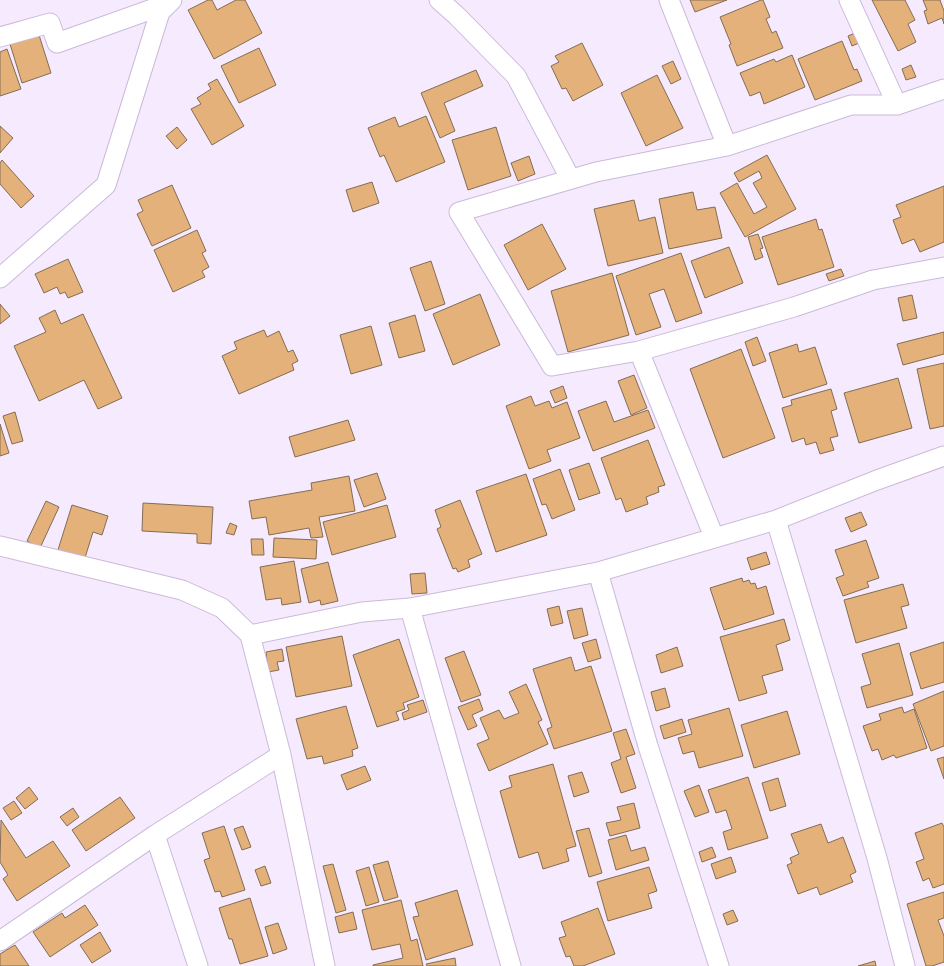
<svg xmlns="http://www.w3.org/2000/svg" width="944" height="966" font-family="Poppins,sans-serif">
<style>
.building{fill:#e4b17a;stroke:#846c53}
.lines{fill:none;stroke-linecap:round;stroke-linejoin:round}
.minor-casing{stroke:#cbb9d9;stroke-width:21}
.minor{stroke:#fff;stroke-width:19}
</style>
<rect width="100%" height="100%" fill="#f6ebfe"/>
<path class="building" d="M 208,0 L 212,0 L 217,10 L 236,0 L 245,0 L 262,33 L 214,59 L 188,10 Z
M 690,0 L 727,0 L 695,12 Z
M 761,0 L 763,0 L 770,17 L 766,19 L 772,33 L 776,31 L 783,48 L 737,66 L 729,45 L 731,44 L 720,17 Z
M 872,0 L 905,0 L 915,20 L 908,24 L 916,42 L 898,51 Z
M 923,0 L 940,0 L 944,11 L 944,24 L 942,18 L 928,24 L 924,11 L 927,10 Z
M 855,33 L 859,43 L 852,46 L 848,36 Z
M 39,35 L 51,73 L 22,83 L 10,44 Z
M 842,41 L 854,70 L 857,69 L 862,81 L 815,100 L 798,59 Z
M 582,43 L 603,85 L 573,101 L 566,88 L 562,89 L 551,66 L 559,62 L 555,56 Z
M 259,48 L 276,85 L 239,103 L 221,66 Z
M 7,49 L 21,89 L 0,96 L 0,52 Z
M 792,55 L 805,87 L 764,104 L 760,92 L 750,96 L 740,73 L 774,59 L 776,62 Z
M 673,61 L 681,79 L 671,84 L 662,66 Z
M 911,65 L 916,77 L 906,80 L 902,69 Z
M 476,70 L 483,86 L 444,103 L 455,131 L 440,138 L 421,93 Z
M 657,75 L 683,128 L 646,146 L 621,93 Z
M 217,79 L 244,126 L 212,145 L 191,109 L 201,104 L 197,98 L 211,89 L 208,84 Z
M 426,116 L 445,162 L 396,182 L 384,155 L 380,157 L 368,128 L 395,117 L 399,127 Z
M 0,126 L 13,138 L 0,153 Z
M 177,127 L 187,140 L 177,149 L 166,136 Z
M 496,127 L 511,176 L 468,190 L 452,140 Z
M 767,155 L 796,209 L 745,237 L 720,193 L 737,183 L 754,214 L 767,207 L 753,183 L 762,178 L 759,171 L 739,182 L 734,173 Z
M 529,156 L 535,174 L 518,181 L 511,163 Z
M 2,160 L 34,196 L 21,208 L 0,184 L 0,163 Z
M 372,182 L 379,203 L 353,212 L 346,190 Z
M 172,185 L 191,228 L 152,246 L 137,214 L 143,211 L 138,200 Z
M 944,186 L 944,242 L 920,252 L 914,239 L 902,244 L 893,220 L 901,217 L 896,205 Z
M 693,192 L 697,210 L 715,207 L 722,238 L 669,249 L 659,199 Z
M 634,200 L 639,221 L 655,217 L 663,253 L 608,266 L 594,209 Z
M 816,219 L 819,230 L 822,229 L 834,267 L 778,285 L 762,237 Z
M 542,224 L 566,269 L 528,290 L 504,245 Z
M 197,230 L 206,251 L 202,253 L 209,267 L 202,271 L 205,277 L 173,292 L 154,250 Z
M 758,234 L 763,248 L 760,249 L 763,257 L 755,260 L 748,237 Z
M 729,247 L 743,283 L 705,298 L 691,261 Z
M 681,253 L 702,313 L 676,322 L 664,289 L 649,294 L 661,327 L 636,335 L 616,276 Z
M 68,259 L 83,292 L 68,298 L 65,292 L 60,294 L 57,287 L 44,293 L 35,274 Z
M 431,261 L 445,304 L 425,311 L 410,268 Z
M 841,269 L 844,276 L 829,281 L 826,274 Z
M 612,273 L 629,335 L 568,352 L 551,291 Z
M 480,294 L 500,345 L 453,365 L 433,314 Z
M 912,295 L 917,318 L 903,321 L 898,298 Z
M 0,304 L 10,316 L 0,324 Z
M 55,310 L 61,324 L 83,314 L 122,398 L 98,409 L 84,380 L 39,401 L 14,346 L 46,332 L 39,318 Z
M 415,315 L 425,351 L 399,358 L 389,323 Z
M 371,326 L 382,365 L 351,374 L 340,335 Z
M 264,330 L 267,337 L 279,331 L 288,352 L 293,350 L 298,361 L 292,364 L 294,370 L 239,394 L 222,356 L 237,349 L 234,342 Z
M 944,332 L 944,354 L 903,365 L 897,344 Z
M 757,337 L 766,361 L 753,366 L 745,342 Z
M 797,344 L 799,352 L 815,347 L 827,384 L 783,398 L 769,353 Z
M 741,349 L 775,438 L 723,458 L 690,369 Z
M 944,363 L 944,426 L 930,429 L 917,369 Z
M 634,375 L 647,408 L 631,415 L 618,381 Z
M 898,378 L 912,428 L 859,443 L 844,393 Z
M 563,386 L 567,398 L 555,403 L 550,391 Z
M 831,389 L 837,409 L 831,411 L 838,436 L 830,438 L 834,450 L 820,454 L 816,442 L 806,445 L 804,438 L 792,442 L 782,408 L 792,405 L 791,400 Z
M 531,396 L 535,406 L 549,401 L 552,408 L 567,402 L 580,438 L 547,450 L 551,461 L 529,469 L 506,406 Z
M 606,401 L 614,422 L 648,410 L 655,428 L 593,451 L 578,411 Z
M 15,412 L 23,441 L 12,444 L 3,416 Z
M 348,420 L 355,440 L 295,457 L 289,437 Z
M 0,424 L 9,453 L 0,456 Z
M 648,440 L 665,485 L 658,487 L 659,492 L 646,497 L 648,504 L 626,512 L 621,498 L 616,500 L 601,458 Z
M 589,463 L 600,493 L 579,500 L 569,470 Z
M 560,469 L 575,510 L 552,519 L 546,504 L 542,505 L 533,479 Z
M 377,473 L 386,499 L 364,507 L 354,480 Z
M 526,474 L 547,535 L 496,552 L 476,491 Z
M 349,476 L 355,511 L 319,517 L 323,537 L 311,538 L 309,528 L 269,535 L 266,517 L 252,519 L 249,501 L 312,490 L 311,483 Z
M 460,500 L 482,554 L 468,560 L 470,567 L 458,572 L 456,568 L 453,569 L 437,529 L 441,527 L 435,510 Z
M 46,501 L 59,507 L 40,548 L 27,541 Z
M 143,503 L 213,507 L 211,544 L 197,543 L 197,534 L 142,531 Z
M 72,505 L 108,516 L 102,535 L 93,532 L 84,561 L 57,553 Z
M 387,505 L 396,537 L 332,555 L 323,522 Z
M 861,512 L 867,525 L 851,532 L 845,518 Z
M 230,523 L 237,526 L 234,535 L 226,533 Z
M 274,538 L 317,540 L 316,559 L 273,557 Z
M 251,539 L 263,539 L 264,555 L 252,555 Z
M 866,540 L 879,578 L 867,582 L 869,587 L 843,596 L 836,578 L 844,575 L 835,550 Z
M 766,552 L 770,564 L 751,570 L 747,558 Z
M 294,561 L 301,602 L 282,605 L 281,598 L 266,600 L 260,567 Z
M 328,562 L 338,601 L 321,605 L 320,600 L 309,603 L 301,569 Z
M 425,573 L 427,593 L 412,594 L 410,574 Z
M 742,578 L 743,582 L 749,580 L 751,584 L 755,583 L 757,589 L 766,586 L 774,614 L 724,630 L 710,588 Z
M 903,584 L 909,605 L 901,607 L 907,628 L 856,643 L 844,600 Z
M 559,606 L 563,623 L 551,626 L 547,609 Z
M 582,608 L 588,635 L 574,639 L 567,611 Z
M 784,619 L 790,640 L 776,645 L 783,670 L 762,676 L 767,693 L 739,701 L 720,637 Z
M 342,636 L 352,686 L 296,697 L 286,647 Z
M 399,639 L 419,697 L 403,703 L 405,709 L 396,712 L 399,720 L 377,727 L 353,655 Z
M 596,639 L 601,658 L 588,662 L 582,643 Z
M 944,642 L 944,682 L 921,689 L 910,653 Z
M 899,643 L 913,695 L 867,708 L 861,687 L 871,684 L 862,654 Z
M 677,647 L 683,666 L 661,673 L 656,655 Z
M 282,649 L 284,661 L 277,662 L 279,670 L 268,672 L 266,652 Z
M 464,651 L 481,695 L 461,702 L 445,658 Z
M 571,657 L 575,671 L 591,666 L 612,731 L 554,749 L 547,729 L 552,727 L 533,669 Z
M 526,684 L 542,720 L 538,722 L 548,744 L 489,771 L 477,744 L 489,739 L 480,718 L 499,710 L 504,719 L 519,713 L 509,692 Z
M 665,688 L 670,707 L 656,711 L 651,692 Z
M 944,691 L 944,746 L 931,751 L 913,704 Z
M 479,699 L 483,710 L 472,715 L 477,726 L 468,730 L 458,707 Z
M 423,700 L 427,712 L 404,720 L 402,713 L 409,710 L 407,705 Z
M 346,706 L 358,748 L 352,750 L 353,756 L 324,764 L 322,756 L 307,759 L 296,719 Z
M 902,707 L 904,713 L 914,709 L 927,748 L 896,758 L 894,755 L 882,760 L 878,749 L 872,751 L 863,726 L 881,720 L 879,714 Z
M 729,708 L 743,756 L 699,768 L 694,751 L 683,754 L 678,738 L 692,734 L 688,720 Z
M 787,711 L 800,754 L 754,768 L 741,725 Z
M 682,719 L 686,732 L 664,739 L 660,726 Z
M 626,729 L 635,754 L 626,757 L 636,788 L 621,793 L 611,763 L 621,759 L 613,733 Z
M 944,757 L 944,779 L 937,759 Z
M 553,764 L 576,846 L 566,849 L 569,861 L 543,869 L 538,852 L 519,858 L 500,791 L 512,787 L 509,776 Z
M 365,766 L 371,780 L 347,790 L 341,775 Z
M 582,772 L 589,792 L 574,797 L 568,776 Z
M 748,777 L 768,838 L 728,850 L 723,832 L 732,829 L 726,810 L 716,813 L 708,790 Z
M 778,778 L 786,806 L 770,811 L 762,783 Z
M 699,785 L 709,812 L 695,817 L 684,791 Z
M 29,787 L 38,799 L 25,809 L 16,798 Z
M 120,797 L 135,818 L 86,851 L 72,830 Z
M 14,801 L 22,813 L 11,820 L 3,808 Z
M 634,803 L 640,828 L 610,836 L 606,823 L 621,820 L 617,807 Z
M 73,808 L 79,817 L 67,826 L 60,817 Z
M 1,820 L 26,858 L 53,841 L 70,866 L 17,901 L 3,879 L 8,875 L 0,862 Z
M 942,823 L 944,827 L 944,884 L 933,888 L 929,878 L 923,881 L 916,862 L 924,859 L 915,833 Z
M 821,824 L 828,843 L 843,837 L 856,872 L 850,875 L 853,882 L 820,895 L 817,887 L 798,894 L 787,865 L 792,863 L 790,858 L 799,854 L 791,834 Z
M 224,826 L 245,890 L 222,897 L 220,891 L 215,892 L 204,860 L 210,858 L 202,833 Z
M 243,826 L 251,847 L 242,850 L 234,829 Z
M 589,828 L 602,873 L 589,877 L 576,831 Z
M 626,835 L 631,851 L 645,847 L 649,860 L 616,870 L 608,840 Z
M 712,847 L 716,857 L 702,862 L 699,852 Z
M 731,857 L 736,872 L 716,879 L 711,864 Z
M 388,861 L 398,897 L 384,901 L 373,865 Z
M 333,864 L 346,910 L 336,913 L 323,866 Z
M 265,866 L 271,883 L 261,886 L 255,870 Z
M 369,867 L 379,902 L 366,906 L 356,871 Z
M 649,867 L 657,891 L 648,894 L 652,908 L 608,921 L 597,882 Z
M 457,890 L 473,945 L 426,960 L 413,917 L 419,916 L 415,903 Z
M 944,892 L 944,918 L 938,920 L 944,936 L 944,962 L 932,966 L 926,966 L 907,904 Z
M 250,898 L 268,956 L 240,964 L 232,939 L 229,939 L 219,908 Z
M 401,900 L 411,941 L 417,939 L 423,966 L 373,966 L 373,965 L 403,958 L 400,944 L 372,950 L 362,910 Z
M 85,905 L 98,925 L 50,957 L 33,932 L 62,913 L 65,918 Z
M 598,908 L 615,954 L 583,966 L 574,966 L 570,956 L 566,957 L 559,938 L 566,936 L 561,922 Z
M 733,910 L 738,921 L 727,925 L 723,914 Z
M 353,912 L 357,929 L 339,933 L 335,917 Z
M 278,923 L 287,949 L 273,954 L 265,927 Z
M 100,932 L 111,951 L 92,963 L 80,945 Z
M 15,945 L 29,966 L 0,966 L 0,954 Z
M 455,958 L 456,966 L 427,966 L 426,964 Z
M 875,961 L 876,966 L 858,966 Z"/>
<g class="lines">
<g class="minor-casing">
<path id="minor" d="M 439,0 L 457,16 L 516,76 L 570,178
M 669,0 L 727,146
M 849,0 L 897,105
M 0,37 L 50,23 L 57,43 L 169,3
M 944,89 L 897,105 L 851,105 L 727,146 L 596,172 L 459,212 L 552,366 L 639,351 L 794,307 L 873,280 L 944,267
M 0,278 L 106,185 L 160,12 L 172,0
M 639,351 L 714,537
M 776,520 L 877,858 L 905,966
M 0,546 L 182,590 L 222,608 L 250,635 L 281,755 L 325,966
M 598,572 L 648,746 L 719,966
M 410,608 L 511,966
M 250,635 L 362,612 L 410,608 L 598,572 L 776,520 L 877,480 L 944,456
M 155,835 L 281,755
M 0,941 L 155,835 L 198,966"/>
</g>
<use href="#minor" class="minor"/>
</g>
</svg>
